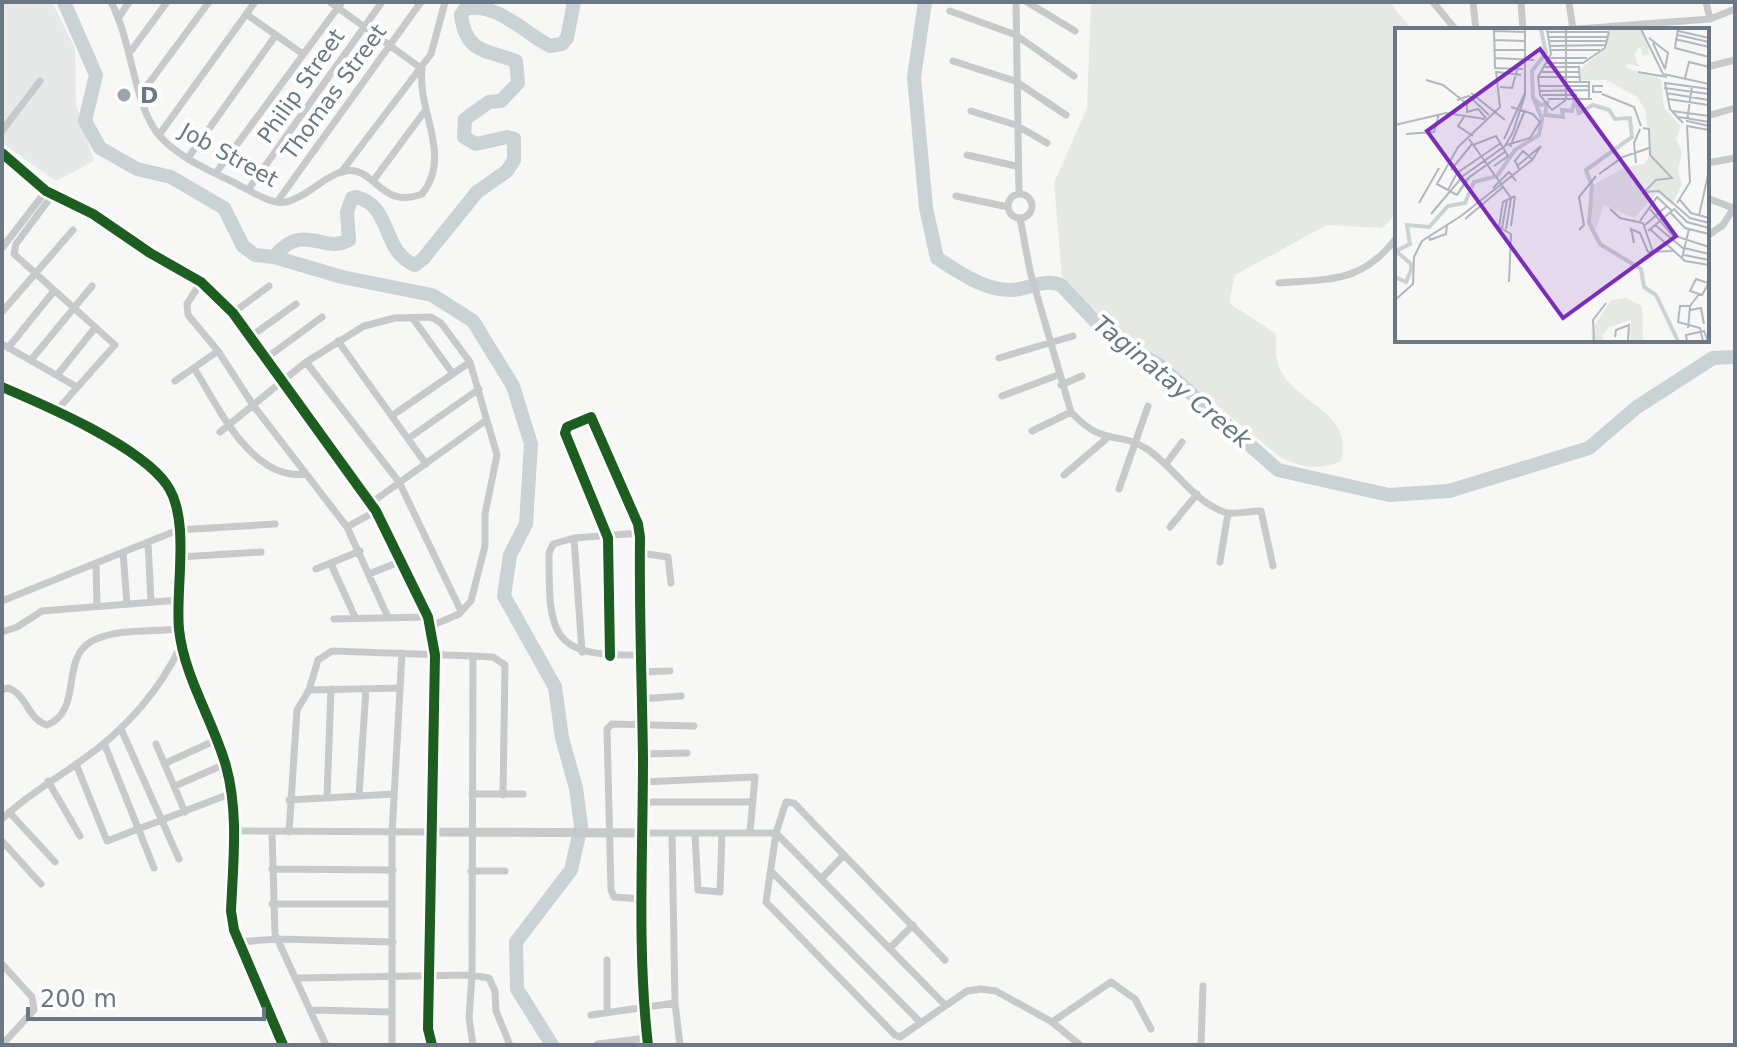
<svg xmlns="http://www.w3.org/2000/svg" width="1737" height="1047" font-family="'DejaVu Sans',sans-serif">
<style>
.built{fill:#e7e9e9}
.green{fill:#e6e8e4}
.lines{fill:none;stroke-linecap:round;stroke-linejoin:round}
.river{stroke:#cad2d4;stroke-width:14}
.minor{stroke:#c8c9ca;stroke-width:7}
.tertiary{stroke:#c8c9ca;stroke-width:9}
.cycleway-casing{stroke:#fff;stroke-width:15}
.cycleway{stroke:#1b5e20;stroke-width:10}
.poi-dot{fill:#9ba4ac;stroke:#fff;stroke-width:3}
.labels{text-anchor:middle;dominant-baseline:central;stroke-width:8;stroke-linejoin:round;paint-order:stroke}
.street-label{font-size:22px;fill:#697884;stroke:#fff}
.poi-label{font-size:22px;font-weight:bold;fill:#697884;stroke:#fff;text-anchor:start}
.water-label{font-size:24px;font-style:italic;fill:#65797f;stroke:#fff}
.inset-river{fill:none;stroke:#cad2d4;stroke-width:4}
.inset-road{fill:none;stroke:#b1b9be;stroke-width:2}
.view{fill:#7b2cbf;fill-opacity:0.15;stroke:#7b2cbf;stroke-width:4}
.inset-edge{fill:none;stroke:#697884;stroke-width:4}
</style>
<rect width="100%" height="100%" fill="#f7f7f6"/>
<path class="built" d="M 2,2 L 52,2 L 75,48 L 76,105 L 94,161 L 56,181 L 2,143 Z"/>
<path class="green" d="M 1091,2 L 1389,2 L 1413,30 L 1397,30 L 1397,213 L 1382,228 L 1327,225 L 1235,275 L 1229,303 L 1276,334 C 1276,342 1275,352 1277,360 C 1287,405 1355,406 1341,461 C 1318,471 1303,468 1280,457 L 1168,365 L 1123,339 L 1062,276 L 1054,183 L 1087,108 Z"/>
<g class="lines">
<path class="river" d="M 64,2 L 96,75 L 85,121 L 100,148 L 137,169 L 171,177 L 224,208 L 243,246 L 255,255 L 274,257 L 342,277 L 432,295 L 473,321 L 513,386 L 531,444 L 526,524 L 510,555 L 504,596 L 555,687 L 562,738 L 576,788 L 581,826 L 571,870 L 516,942 L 517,989 L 552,1045
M 925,2 L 914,77 L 926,208 L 937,258 C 959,272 985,291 1012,290 C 1028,289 1046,278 1061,285 L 1108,335 L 1159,365 L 1278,470 L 1389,495 L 1449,491 L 1589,448 L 1637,407 L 1713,358 L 1735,357
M 274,257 C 304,220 323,255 349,240 L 347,212 L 352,198 L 356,197 C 393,206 381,252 415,265 L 423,259 L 477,192 L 507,171 L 514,160 L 514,139 L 507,137 L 476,144 L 464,137 L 465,119 L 489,102 L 501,101 L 518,83 L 516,61 C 487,50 466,54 461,15 L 465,9 C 495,1 525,33 550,46 L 562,44 L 567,38 L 574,2"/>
<path class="minor" d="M 111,2 C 132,41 134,105 158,134 C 177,157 209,170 235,183 C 249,190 271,205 286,202 C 308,197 324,175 346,171 C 376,166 379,210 422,194 C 453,155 417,112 422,69
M 330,2 L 422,69
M 1016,2 L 1019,194
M 1027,2 L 1075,31
M 1433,2 L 1456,30
M 1473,2 L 1476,30
M 1521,2 L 1523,30
M 1569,2 L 1573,30
M 1706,2 L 1710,19
M 950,11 L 1016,35 L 1074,76
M 246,14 L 303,54
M 119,17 L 129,2
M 1564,30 L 1710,19 L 1735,9
M 131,51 L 167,2
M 953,61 L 1015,81 L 1066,115
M 1707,67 L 1735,60
M 141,94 L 209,2
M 971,111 L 1016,125 L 1047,143
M 1707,116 L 1735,108
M 2,131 L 40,81
M 159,135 L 255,2
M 967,155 L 1016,166
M 188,158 L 276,35
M 1707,163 L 1735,158
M 342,171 L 431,54 L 445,2
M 216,173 L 342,2
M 373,181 L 424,112
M 248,190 L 382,2
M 53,194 L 16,244 L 14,254 L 115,345 L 57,410
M1008 206a12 12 0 1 1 24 0a12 12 0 1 1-24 0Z
M 956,196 L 1008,207
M 1707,198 L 1733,208
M 277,202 L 421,2
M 1020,218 L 1030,271 L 1071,412 C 1104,448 1118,430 1147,449 C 1174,467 1193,501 1224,512 C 1236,516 1249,510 1261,511 L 1273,566
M 1707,236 L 1723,225 L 1735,206
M 2,248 L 46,191
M 201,282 L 187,304 L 188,315 L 218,351 L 253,405 L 347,527 L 387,615
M 1279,283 C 1330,279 1363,283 1397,237
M 2,312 L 73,230
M 233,313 L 269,286
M 414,320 L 453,374
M 250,337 L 296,304
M 338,341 L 426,464
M 2,344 L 77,387
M 8,348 L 54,291
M 999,358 L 1073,336
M 265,359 L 322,317
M 31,360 L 92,286
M 306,362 L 399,482 L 461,611
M 194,368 C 218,406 251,481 306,474
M 58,374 L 94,329
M 175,381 L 218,351
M 1061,385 L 1082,376
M 2,387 C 47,406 140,446 167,485 C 191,520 175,588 179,629 C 184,677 213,720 226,766 C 239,813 233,863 231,911 L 234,930 L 283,1045
M 1002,396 L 1058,375
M 393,415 L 470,362
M 1032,431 L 1071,412
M 220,432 L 306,362 L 364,326 L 395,318 L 431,317 L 441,323 L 470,362 L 497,455 L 485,514 L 485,546 L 471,601 L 459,614 L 431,626
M 409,438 L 479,389
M 1166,464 L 1182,442
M 1064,475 L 1106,439
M 1119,489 L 1148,406
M 371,503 L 485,421
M 347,527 L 376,511
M 1170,527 L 1197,494
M 574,538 L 582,652
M 148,542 L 151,602
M 123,552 L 127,604
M 640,553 L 668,557 L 671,583
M 180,557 L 261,552
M 1220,562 L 1228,513
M 331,564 L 355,617
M 96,565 L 97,605
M 316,569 L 360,551
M 369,574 L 399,562
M 2,601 L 178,530 L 275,524
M 334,619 L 428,617
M 2,632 L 17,627 L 42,611 L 179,600
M 638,655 C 549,657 549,633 549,553 L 553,544 L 574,538 L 640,533
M 610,656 L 608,538 L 565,433 L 567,427 L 591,417 L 638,524 L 640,537 L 638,655 L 642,833 L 776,833 L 945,1005
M 639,672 L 670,671
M 2,690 L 8,688 C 27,694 27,719 47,725 C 84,710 59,659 92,641 C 117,628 152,632 179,629
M 309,690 L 400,688
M 641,699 L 681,696
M 121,729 L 179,859
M 104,743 L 154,868
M 156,744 L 185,812
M 643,754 L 687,753
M 166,763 L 216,740
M 76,764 L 107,841 L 232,793
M 48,781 L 80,836
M 642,782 L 755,777 L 750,832
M 175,786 L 225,764
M 472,794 L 523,794
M 359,795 L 366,689
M 327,796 L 331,689
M 289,800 L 394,794
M 641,802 L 753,802
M 9,812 L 55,862
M 2,819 C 27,795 55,780 82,760 C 124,731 161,690 182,643
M 234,831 L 432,832 L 428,1029 L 432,1045
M 289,832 L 297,710 L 309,690 L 318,660 L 332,651 L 473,656 L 493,657 L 505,665 L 503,795
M 272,833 L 275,934 L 326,1045
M 672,834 L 675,1003 L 680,1045
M 695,835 L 698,890 L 720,892 L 722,833
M 2,841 L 41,884
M 272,869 L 393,870
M 471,871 L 505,871
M 771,871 L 920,1022
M 822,878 L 844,855
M 643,899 L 614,897 L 611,890 L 607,729 L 612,724 L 694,726
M 272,904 L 392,904
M 238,942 L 277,939 L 393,942
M 891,947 L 913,925
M 945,960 L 794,803 L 786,802 L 776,833 L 766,902 L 895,1035 L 900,1037 L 967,991 L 981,989 L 996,991 L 1052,1022 L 1080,1045
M 2,964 L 32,997 L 34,1010 L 2,1045
M 298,978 L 472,975 L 489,978 L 495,991 L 496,1011 L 510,1045
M 311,1010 L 392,1012
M 607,1012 L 607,960
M 591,1015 L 675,1003
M 1052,1022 L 1111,982 L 1135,999 L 1151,1029
M 598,1044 L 647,1038
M 392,1045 L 392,834 L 402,653
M 473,1045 L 469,1018 L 472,975 L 473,656
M 1201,1045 L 1203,986"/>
<path class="tertiary" d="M 2,153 L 46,191 L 93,214 L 150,253 L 201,282 L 233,313 L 376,511 L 428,617 L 435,655 L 432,832 L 642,833 L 643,991 L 648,1045"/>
<g class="cycleway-casing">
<path id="cycleway" d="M 2,153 L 46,191 L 93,214 L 150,253 L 201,282 L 233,313 L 376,511 L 428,617 L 435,655 L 428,1029 L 432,1045
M 2,387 C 47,406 140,446 167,485 C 191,520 175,588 179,629 C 184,677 213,720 226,766 C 239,813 233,863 231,911 L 234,930 L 283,1045
M 610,656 L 608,538 L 565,433 L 567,427 L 591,417 L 638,524 L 640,537 C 639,611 642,684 643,758 C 643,853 637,950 648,1045"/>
</g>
<use href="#cycleway" class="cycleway"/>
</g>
<circle class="poi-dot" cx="124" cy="95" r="8"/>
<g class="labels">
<g class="street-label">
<text transform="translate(301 86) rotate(-55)">Philip Street</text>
<text transform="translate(334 92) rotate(-54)">Thomas Street</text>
<text transform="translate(229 155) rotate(29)">Job Street</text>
</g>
<g class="poi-label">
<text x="140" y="95">D</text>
</g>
<g class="water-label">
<text transform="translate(1172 382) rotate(39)">Taginatay Creek</text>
</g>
</g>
<g transform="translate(1395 28)">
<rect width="314" height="314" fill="#f7f7f6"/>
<path d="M 213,1 L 248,1 L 255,26 L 248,28 L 245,18 L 239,26 L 244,39 L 233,35 L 231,40 L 266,51 L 269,80 L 286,98 L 281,111 L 287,123 L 283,143 L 287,156 L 277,177 L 262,165 L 239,190 L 209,177 L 200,202 L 196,195 L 198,157 L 230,139 L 249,136 L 256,126 L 250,81 L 241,68 L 211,52 L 186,52 L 186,40 L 212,20 ZM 231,270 L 247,278 L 248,313 L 235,313 L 236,292 L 214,299 L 207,308 L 210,313 L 197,313 L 196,303 L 216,272 Z" fill="#e6e8e4"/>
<path class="inset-river" d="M 139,71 L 146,77 L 152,75 L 150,87 L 168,89 L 167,82 L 177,83 L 180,72 L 184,85 L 198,77 L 214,82 L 220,91 L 235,90 L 237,109 L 191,142 L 197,158 L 194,195 L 205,216 L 246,241 L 249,259 L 261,267 L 283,313M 0,249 L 11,254 L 16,242 L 16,236 L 1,223 L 15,216 L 12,197 L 34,199 L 53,178 L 70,175 L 79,154 L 102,148 L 120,122 L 144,107 L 147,91 L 138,69 L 137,43 L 151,25 L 146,1"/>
<path class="inset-road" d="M 99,1 L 100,40 L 128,41M 152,1 L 156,26 L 143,49 L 145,67 L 157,82 L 171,72M 171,1 L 171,72M 246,1 L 268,46 L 314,56M 283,1 L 280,20 L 314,29M 99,3 L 129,4M 283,3 L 314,10M 152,4 L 214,4M 283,7 L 314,14M 153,9 L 213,9M 254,10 L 273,25 L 270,41M 280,11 L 314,19M 100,12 L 129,13M 155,13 L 212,13M 258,15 L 270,41M 154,18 L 211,17M 100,22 L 129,22M 155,22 L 205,22M 99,30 L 139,32M 155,30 L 192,30M 152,35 L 188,35 L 210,20 L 214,4M 150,39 L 184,39 L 185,53M 102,44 L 126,47M 147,44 L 185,44M 243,44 L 272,49M 143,49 L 184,49M 290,50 L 294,34 L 314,39M 31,52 L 48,57 L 72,76 L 72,84 L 83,81 L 91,90M 171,54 L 194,54 L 194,71M 143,58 L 194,58M 297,58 L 292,93 L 314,98M 105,59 L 117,60 L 122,42M 269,60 L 314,66M 144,63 L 194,62M 207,64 L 198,64 L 198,58 L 208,58M 76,65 L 110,92M 271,65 L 314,72M 207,66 L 239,79 L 246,98M 147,67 L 182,67M 153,71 L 197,71M 273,71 L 314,77M 62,72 L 74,68 L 94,87M 277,83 L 314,88M 69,89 L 63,98 L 78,108M 284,89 L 314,94M 288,95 L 275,81 L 270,55 L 314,61M 0,97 L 51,85 L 90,91M 248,100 L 254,101 L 255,127 L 277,150 L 261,152 L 249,164 L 264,163 L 295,190 L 314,195M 11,106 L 39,104 L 44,86M 74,111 L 116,170 L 111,201M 109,111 L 130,65M 78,117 L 101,108 L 113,128 L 99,138M 111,117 L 135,110 L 145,94 L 138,86 L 116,79M 115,119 L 130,82M 241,135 L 239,115 L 245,101M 122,138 L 146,118M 124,141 L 120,133 L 128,123 L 138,132M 56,142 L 77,116M 204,146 L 228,129 L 254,120M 98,160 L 114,144 L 121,153M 53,162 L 62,145 L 106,115M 62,167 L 42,156 L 63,119 L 105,79 L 101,43M 62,167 L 72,151 L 111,123M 62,167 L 76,147M 285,172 L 296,185 L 314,190M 24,175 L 44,140M 282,175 L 295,154 L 292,98 L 314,102M 215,181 L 225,190 L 248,195 L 258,224M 255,181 L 277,207 L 314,219M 275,184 L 290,200 L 314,206M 36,186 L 68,148 L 110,118 L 118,104 L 130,67 L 130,1M 304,188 L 314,142M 70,191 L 108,159M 245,193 L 262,169 L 277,183M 250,197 L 272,178M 260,197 L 289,221M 116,198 L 120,168M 107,200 L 112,172M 255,201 L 290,233 L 314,237M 184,202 L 189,197 L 184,169 L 201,148M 253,203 L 279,181 L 292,194 L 314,200M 34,208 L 35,212 L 51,206 L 52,196M 239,215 L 236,201 L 245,205 L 253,224 L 278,223M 289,220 L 314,226M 289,227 L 314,232M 287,230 L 294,201M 114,254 L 116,206 L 104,199 L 108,174 L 120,168M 313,255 L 301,251 L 295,263 L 307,267 L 311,260 L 314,254M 0,272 L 18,256 L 19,229 L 27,213 L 66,188 L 137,132 L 146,118M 295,278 L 285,278 L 283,294 L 305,300 L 308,313M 295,282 L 306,280 L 309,296M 293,300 L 295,278 L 304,266M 220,309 L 221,302 L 234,297 L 233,313M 199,313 L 198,292 L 211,275M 292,313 L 291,307 L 309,303 L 313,313"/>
<path class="view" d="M 145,21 L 281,208 L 168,290 L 32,103 Z"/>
<rect width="314" height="314" class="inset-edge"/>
</g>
<rect width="1737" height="1047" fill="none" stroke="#697884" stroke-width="8"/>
<path d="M28 1007v12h236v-12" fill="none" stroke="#697884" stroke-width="4"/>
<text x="40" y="1007" font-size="24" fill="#697884" stroke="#ffffff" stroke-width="6" paint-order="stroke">200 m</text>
</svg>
